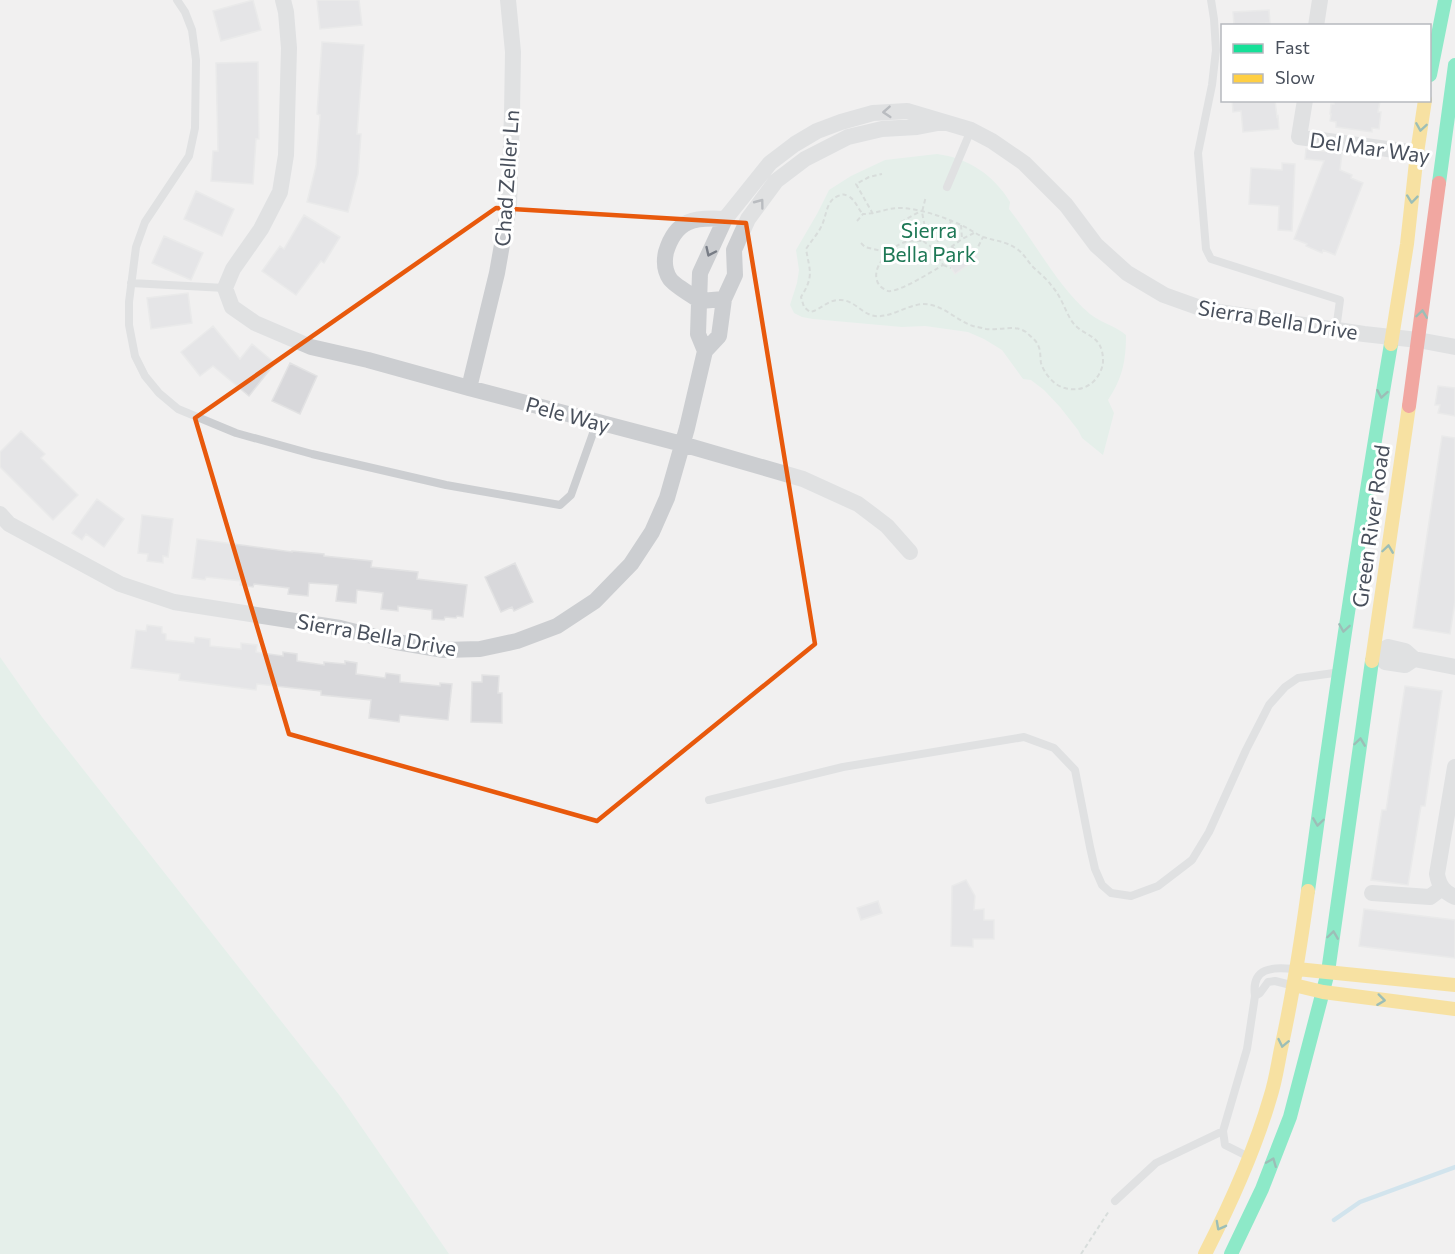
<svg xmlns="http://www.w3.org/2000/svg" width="1455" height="1254" font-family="Commissioner,sans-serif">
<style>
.green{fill:#d7eee2}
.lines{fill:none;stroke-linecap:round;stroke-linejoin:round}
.stream{stroke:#aed5e9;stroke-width:4.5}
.building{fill:#d8d8db;stroke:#e2e2e3;stroke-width:1.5}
.path{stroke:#bac5c2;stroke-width:2;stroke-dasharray:4.5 3;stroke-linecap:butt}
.lane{stroke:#ccced1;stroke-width:8}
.street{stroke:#ccced1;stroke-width:16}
.fast{stroke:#16e098;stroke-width:14}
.slow{stroke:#ffcf43;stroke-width:14}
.jam{stroke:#f24e42;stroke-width:14}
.oneway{stroke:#777c85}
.oneway2{stroke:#378271}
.marked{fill:none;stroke:#e8590c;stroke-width:4.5;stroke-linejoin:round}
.labels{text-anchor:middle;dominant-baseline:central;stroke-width:6;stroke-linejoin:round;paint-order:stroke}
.street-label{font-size:21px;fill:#49505c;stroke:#fff}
.park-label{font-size:21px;fill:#1e7856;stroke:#fff}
</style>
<rect width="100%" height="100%" fill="#f1f0f0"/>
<path class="green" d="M 937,154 C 968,158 994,175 1010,202 L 1009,209 C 1036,243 1056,285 1090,314 C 1101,323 1116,326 1126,335 C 1126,362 1122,379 1108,400 L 1114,413 L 1103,455 L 1082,438 L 1078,430 L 1060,407 L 1044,390 L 1031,380 L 1023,379 L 1002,350 L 984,339 L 968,332 L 925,326 L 902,327 L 813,319 L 802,317 L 794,313 L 790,305 L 797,283 L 799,270 L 796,250 L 817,214 L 829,190 L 851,176 L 885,160 Z
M 0,657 L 42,717 L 340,1096 L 449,1254 L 0,1254 Z"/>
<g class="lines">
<path class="stream" d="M 1334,1220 L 1360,1202 L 1455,1167"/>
</g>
<path class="building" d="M 253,0 L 261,30 L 221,41 L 213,11 Z
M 317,0 L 359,0 L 362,25 L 320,29 Z
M 1269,10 L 1270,23 L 1234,25 L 1233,12 Z
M 322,42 L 364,45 L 357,134 L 361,134 L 358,174 L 348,212 L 307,202 L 316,166 L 320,115 L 317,114 Z
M 258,62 L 259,139 L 256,139 L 253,184 L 211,181 L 213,151 L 218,151 L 216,63 Z
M 1232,100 L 1275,100 L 1277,117 L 1278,116 L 1279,129 L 1243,132 L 1241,111 L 1233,112 Z
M 1335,100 L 1378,100 L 1380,102 L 1378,112 L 1381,112 L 1379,129 L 1372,128 L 1372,132 L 1336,127 L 1336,122 L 1330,121 L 1331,114 L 1330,114 L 1331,104 L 1334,104 Z
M 1306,149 L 1342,153 L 1340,170 L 1352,175 L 1351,178 L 1363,183 L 1335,255 L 1323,250 L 1322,253 L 1306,246 L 1307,244 L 1294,239 L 1324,161 L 1305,159 Z
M 1282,163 L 1295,164 L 1292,231 L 1278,230 L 1279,206 L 1249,204 L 1251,168 L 1282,170 Z
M 196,191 L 234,209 L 222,236 L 184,219 Z
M 304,215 L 340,237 L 324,263 L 321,261 L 296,295 L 262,271 L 280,246 L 284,249 Z
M 164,236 L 203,253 L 191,280 L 152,263 Z
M 971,247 L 978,258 L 955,274 L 948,263 Z
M 188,293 L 192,323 L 151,329 L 147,298 Z
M 213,326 L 240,359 L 252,344 L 275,363 L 249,396 L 213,366 L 200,376 L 181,352 Z
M 290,363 L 317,376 L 300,414 L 272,401 Z
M 1438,386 L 1455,388 L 1455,416 L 1438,413 L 1440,405 L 1435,405 Z
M 21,431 L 45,454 L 41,458 L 78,495 L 53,520 L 0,467 L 0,452 Z
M 1442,436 L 1455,438 L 1455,601 L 1450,634 L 1413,628 Z
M 97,499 L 124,519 L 104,547 L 86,534 L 82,540 L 72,533 Z
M 142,515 L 173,519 L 168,557 L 163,556 L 163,563 L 147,561 L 148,554 L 138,553 Z
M 197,539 L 292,552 L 292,551 L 324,554 L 324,556 L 372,561 L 371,567 L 418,572 L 417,579 L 467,585 L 463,617 L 457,616 L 456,618 L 445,617 L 444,620 L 432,619 L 432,610 L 398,606 L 398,611 L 381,609 L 383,593 L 357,590 L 356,603 L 336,601 L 338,585 L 309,583 L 308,596 L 288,594 L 289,588 L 254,584 L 253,587 L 240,585 L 241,581 L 206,577 L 205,580 L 192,578 Z
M 515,563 L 533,602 L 514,611 L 512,607 L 501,612 L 485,577 Z
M 147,625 L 162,627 L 162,633 L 166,634 L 166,640 L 194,643 L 195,637 L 210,639 L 210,646 L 241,649 L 241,643 L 257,645 L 256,652 L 261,653 L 283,656 L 283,652 L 297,654 L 297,661 L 324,665 L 324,662 L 345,664 L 345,661 L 357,663 L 356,674 L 385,678 L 386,673 L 400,675 L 400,682 L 440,686 L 440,683 L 452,684 L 448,720 L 400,715 L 399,722 L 369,718 L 371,700 L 321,695 L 321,691 L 257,684 L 256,690 L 179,680 L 180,674 L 131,668 L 136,630 L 146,631 Z
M 482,675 L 499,676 L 498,693 L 502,693 L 502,723 L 471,722 L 472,682 L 482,682 Z
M 1405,686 L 1442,691 L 1425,806 L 1421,806 L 1408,885 L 1371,880 L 1382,810 L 1386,810 Z
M 966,880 L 975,896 L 974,910 L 984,909 L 984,920 L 994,920 L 994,939 L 973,939 L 973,947 L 951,946 L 952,886 Z
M 878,901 L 882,913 L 861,920 L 857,908 Z
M 1364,909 L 1455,920 L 1455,958 L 1359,946 Z"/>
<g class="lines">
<path class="path" d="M 873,214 L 856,184 L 869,177 L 882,174
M 906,220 L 914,241
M 857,221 L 863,214 C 877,214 888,207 903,208 C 924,210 944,217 963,226 C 970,229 976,234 983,237 C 996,241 1005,241 1017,249 C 1023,253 1027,260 1032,266 C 1038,272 1046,278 1051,285 C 1061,296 1064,308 1071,320 C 1082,338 1103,332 1103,361 C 1103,368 1099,376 1094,381 C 1086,389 1075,391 1065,388 C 1054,386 1044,373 1041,363 C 1040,357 1041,351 1038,345 C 1036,340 1030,336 1026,332 C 1014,324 999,331 986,329 C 982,328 977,327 973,326 C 955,320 943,304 923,304 C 907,305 890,318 875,316 C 861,314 854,299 839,300 C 827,300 821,310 810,312 L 804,307 L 801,297 C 814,276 810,272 806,249 C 811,241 818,234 822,225 C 827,214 826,201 838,196 C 843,194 844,194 848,196 C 856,200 857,208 863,214
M 901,222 L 919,212
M 961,225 L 962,239
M 923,241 L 933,248 L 943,265 C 933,271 898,293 888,291 C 885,290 882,288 880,286 C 867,270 890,247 905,242 C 910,240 917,241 923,241 L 926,233 L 922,212 L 926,196
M 861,243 L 865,247 L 886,252 L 887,254
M 952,246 L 959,256
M 933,248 L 952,220
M 975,253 L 983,237
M 939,256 L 962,239 L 974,233
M 943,265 L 951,268
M 1081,1254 L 1109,1211"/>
<path class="lane" d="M 177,0 L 185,12 L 192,30 L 196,60 L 195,128 L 189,156 L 145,222 L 136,247 L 129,302 L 129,325 L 135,356 L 145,376 L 159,393 L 178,409 L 236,433 L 312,454 L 446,485 L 560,505 L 571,495 L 597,422
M 1211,0 L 1214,19 L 1216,50 L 1212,85 L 1198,153 L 1206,249 L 1211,259 L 1340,300 L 1336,330
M 947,187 L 971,130
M 131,283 L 225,288
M 709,800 L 843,767 L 1024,737 L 1054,748 L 1075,770 L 1090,847 L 1095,869 L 1102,885 L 1111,893 L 1131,896 L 1158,886 L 1192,860 L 1209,832 L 1246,750 L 1269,705 L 1285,687 L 1298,678 L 1334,673
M 1291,985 L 1275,981 L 1268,982 L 1260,993 L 1255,996 C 1251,967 1273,967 1293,969
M 1223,1131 L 1247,1049 L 1255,996
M 1115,1201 L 1156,1163 L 1223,1131 L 1225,1145 L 1247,1156"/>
<path class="street" d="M 283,0 L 286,12 L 289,48 L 286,155 L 280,192 L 261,229 L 233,269 L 225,288 L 232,307 L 255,323 L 311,347 L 368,360 L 469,388 L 682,444 L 803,479 L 858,504 L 887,526 L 910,552
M 1316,26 L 1320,0
M 1305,100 L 1299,137 L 1417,153
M 724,299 L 700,301 C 693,296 674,285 670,279 C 664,270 664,261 666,252 C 676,219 695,217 725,219
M 705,351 L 698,334 L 700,273 L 725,219 L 770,163 L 795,144 L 817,131 L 841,122 L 873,113 L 907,111 L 971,130 L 992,141 L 1024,163 L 1066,205 L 1096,245 L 1127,273 L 1164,295 L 1206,310 L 1364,334 L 1418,340 L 1455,347
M 469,388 L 497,273 L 509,205 L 512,114 L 513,52 L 508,0
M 0,514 L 9,524 L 120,584 L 174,602 L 340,628 L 396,642 L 444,650 L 480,649 L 517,641 L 557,626 L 595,601 L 631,564 L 652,532 L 667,498 L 687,428 L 705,351 L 719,336 L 724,299 L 735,275 L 734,250 L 748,219 L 776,181 L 805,159 L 848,137 L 882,129 L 917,127 L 943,122
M 1414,659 L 1405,665 L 1385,662 L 1377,653 L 1388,647 L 1405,651 L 1414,659 L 1455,667
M 1455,767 L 1437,874 C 1439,886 1444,892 1455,897
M 1372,893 L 1430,897 L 1442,888"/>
<path class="fast" d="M 1430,75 L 1445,0
M 1439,183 L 1455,65
M 1308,891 C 1333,708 1360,526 1391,344
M 1231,1254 L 1262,1189 L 1290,1117 L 1328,972 L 1372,661"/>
<path class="slow" d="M 1391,344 L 1407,244 L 1417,153 L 1425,100
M 1372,661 L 1409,406
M 1297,969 L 1455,985
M 1294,985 L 1323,992 L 1455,1009
M 1205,1254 C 1231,1203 1254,1153 1270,1098 C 1276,1080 1278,1062 1282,1044 C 1293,993 1301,942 1308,891"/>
<path class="jam" d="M 1409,406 L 1439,183"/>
</g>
<defs><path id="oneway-chevron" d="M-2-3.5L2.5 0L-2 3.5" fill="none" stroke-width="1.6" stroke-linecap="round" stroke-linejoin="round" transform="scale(1.5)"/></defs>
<g class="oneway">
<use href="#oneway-chevron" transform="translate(887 112) rotate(176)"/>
<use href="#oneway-chevron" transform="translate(760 203) rotate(-53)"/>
<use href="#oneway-chevron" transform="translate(710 252) rotate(115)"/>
</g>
<g class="oneway2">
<use href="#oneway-chevron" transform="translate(1421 127) rotate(99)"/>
<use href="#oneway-chevron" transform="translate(1412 199) rotate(96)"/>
<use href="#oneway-chevron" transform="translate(1422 314) rotate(-82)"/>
<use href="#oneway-chevron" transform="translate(1382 394) rotate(100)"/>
<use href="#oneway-chevron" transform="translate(1388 549) rotate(-82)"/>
<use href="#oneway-chevron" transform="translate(1344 628) rotate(99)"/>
<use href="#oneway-chevron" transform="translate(1360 742) rotate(-82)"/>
<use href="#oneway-chevron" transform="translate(1318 822) rotate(98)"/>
<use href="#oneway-chevron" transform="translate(1333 935) rotate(-82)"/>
<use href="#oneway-chevron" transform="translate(1381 1000) rotate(7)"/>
<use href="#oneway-chevron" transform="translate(1283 1043) rotate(102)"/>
<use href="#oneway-chevron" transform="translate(1272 1162) rotate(-68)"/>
<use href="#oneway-chevron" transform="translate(1220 1226) rotate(118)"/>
</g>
<path d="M0 0H1455V1254H0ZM 496,208 L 746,223 L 815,644 L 597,821 L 289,734 L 195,418 Z" fill="#f1f0f0" fill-opacity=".55" fill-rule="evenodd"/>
<path class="marked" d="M 496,208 L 746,223 L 815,644 L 597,821 L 289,734 L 195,418 Z"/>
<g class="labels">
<g class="street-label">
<text transform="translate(1370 147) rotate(8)">Del Mar Way</text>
<text transform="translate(506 178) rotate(-86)">Chad Zeller Ln</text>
<text transform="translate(1278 319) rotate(9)">Sierra Bella Drive</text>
<text transform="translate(568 414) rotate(15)">Pele Way</text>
<text transform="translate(1370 526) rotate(-82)">Green River Road</text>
<text transform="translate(377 634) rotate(10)">Sierra Bella Drive</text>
</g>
<g class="park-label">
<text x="929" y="229">Sierra<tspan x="929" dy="24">Bella Park</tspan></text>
</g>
</g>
<rect x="1221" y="24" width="210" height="78" fill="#ffffff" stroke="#b6b9be" stroke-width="1.5"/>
<rect x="1233" y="44" width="30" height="9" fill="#16e098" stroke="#b6b9be" stroke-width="1.5"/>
<text x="1275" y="54" font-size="18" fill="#49505c">Fast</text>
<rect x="1233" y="74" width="30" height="9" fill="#ffcf43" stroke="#b6b9be" stroke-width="1.5"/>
<text x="1275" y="84" font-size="18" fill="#49505c">Slow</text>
</svg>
